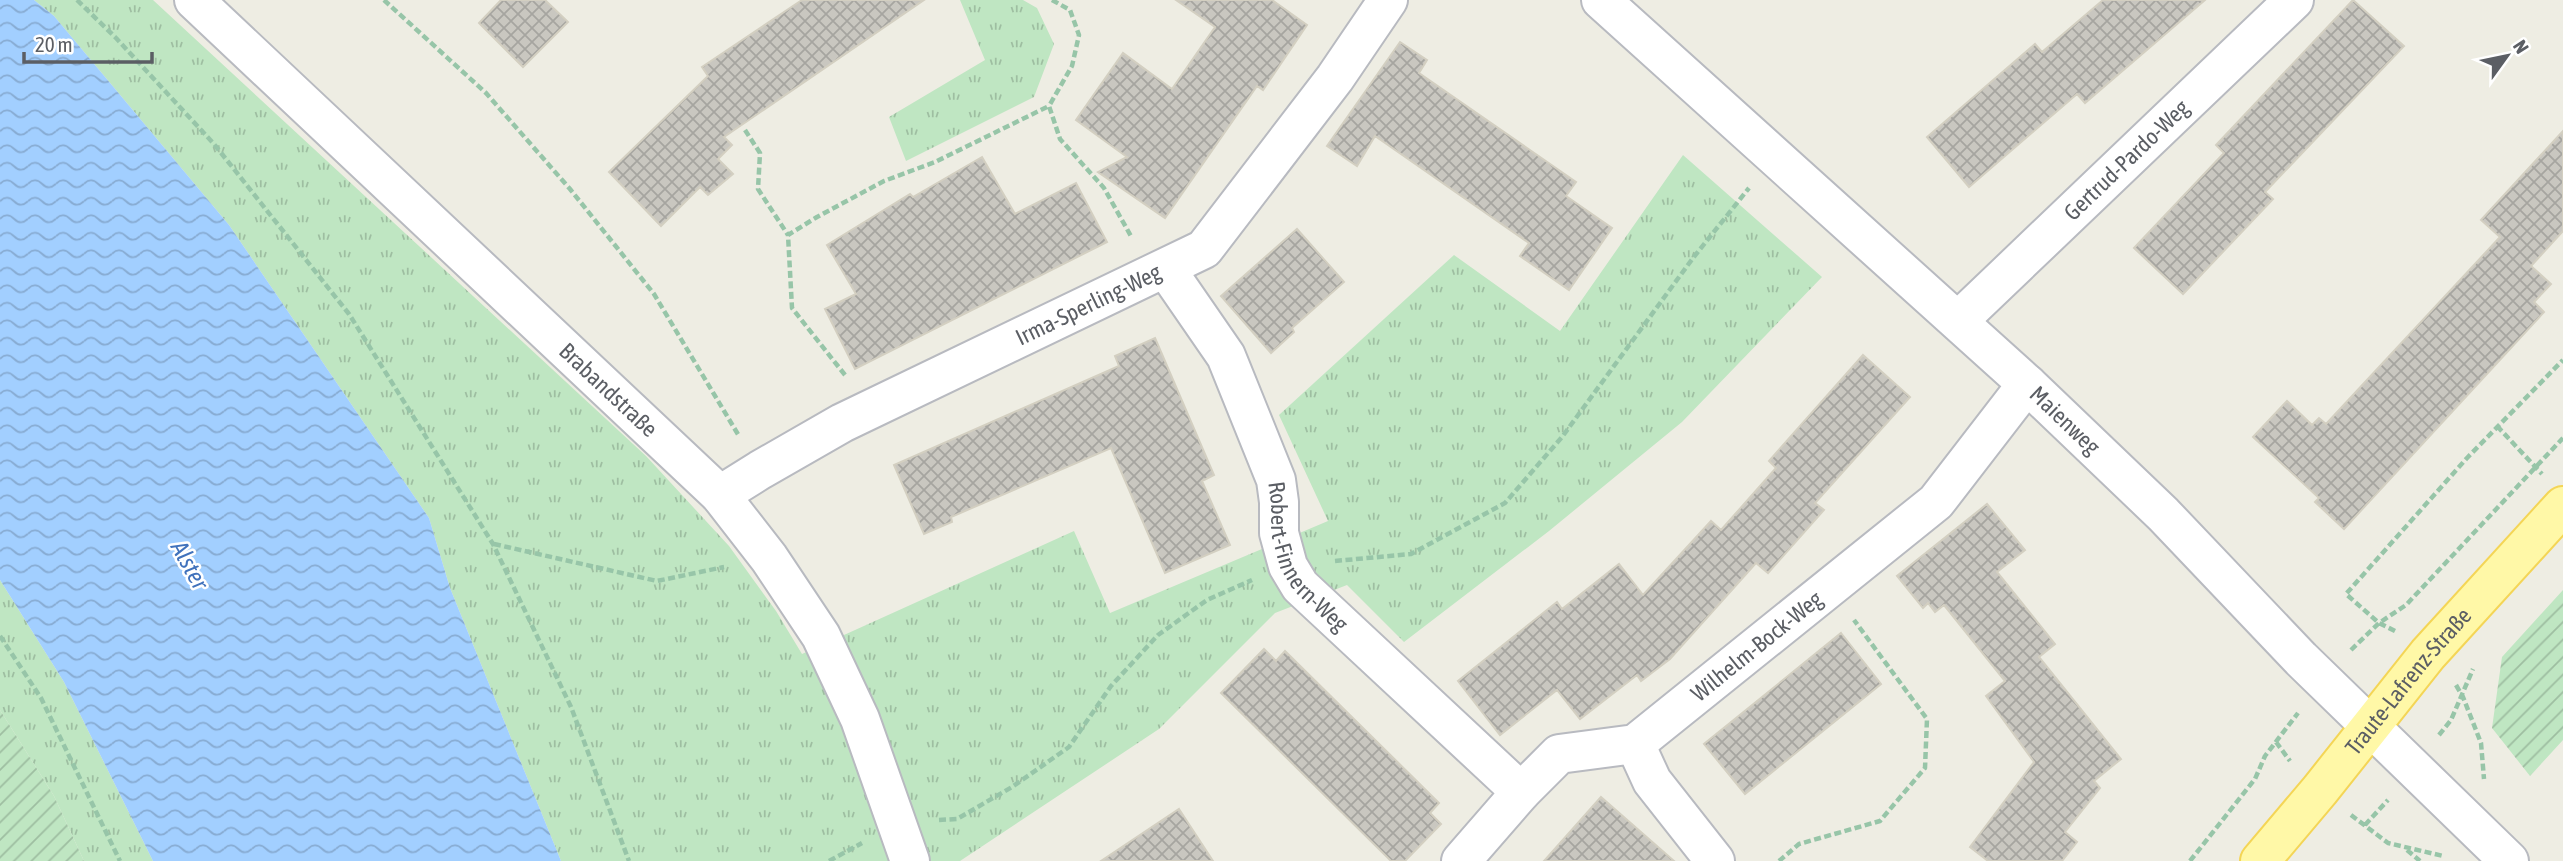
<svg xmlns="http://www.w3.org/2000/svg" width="2563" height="861" font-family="'Asap Condensed',sans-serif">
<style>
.grass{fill:url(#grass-tufts)}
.garden{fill:url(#garden-furrows)}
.water{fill:url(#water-waves)}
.building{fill:url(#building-cross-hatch);stroke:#d3cfc1;stroke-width:2}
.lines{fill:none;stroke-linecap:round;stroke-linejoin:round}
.minor-casing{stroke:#b8bac0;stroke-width:42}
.major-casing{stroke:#f4d556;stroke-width:42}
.path{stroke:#97c5a8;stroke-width:4.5;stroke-dasharray:7 3.5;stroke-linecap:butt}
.minor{stroke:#fff;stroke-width:38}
.major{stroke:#fff8a7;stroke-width:38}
.labels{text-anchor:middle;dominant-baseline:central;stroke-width:5;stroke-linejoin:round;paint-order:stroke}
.street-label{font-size:23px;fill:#5b5e64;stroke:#fff}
.water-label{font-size:24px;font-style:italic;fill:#4072bc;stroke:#fff}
</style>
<defs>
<pattern id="grass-tufts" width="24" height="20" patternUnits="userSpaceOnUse" patternTransform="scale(1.75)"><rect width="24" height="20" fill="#bfe6c2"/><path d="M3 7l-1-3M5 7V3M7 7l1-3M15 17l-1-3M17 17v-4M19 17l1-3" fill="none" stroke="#9ebea1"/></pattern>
<pattern id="garden-furrows" width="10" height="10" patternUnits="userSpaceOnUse" patternTransform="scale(1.75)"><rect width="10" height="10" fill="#bfe6c2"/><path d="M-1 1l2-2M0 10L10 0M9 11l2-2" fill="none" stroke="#9ebea1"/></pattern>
<pattern id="water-waves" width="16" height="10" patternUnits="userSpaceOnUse" patternTransform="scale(1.75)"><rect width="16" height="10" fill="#a2cfff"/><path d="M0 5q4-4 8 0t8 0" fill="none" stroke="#87abd2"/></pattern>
<pattern id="building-cross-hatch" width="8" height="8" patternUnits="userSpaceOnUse" patternTransform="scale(1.75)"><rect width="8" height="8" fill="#c9c7c0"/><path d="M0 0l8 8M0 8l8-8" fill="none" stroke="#a6a5a0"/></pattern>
</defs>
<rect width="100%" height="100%" fill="#eeede3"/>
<path class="grass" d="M 34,0 L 153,0 L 646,456 L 729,546 L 776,611 L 802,654 L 1074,531 L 1110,613 L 1328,521 L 1279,415 L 1454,255 L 1560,331 L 1683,155 L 1822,277 L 1682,422 L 1549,531 L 1404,642 L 1347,585 L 1275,613 L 1159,729 L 960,861 L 561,861 L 450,588 L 429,518 L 229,225 L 54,16 Z
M 960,0 L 1023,0 L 1037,8 L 1054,44 L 1034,97 L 906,161 L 889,117 L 985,60 Z
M 0,580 L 64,682 L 153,861 L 84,861 L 54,796 L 0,710 Z"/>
<path class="garden" d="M 2563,590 L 2563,740 L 2530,776 L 2492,728 L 2502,657 Z
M 0,710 L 54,796 L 84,861 L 0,861 Z"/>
<path class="water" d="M 0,0 L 34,0 L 54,16 L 229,225 L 429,518 L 450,588 L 561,861 L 153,861 L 64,682 L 0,580 Z"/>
<path class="building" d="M 501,0 L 545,0 L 568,22 L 523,67 L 479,23 Z
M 802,0 L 924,0 L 724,137 L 732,145 L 718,159 L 733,174 L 708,195 L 700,187 L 661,226 L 609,172 L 708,76 L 702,67 Z
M 1176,0 L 1272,0 L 1307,25 L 1263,90 L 1257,86 L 1165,218 L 1098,172 L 1127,157 L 1076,120 L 1123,53 L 1172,89 L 1215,27 Z
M 2103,0 L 2205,0 L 2085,103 L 2077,94 L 1969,187 L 1927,137 L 2035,44 L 2042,52 Z
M 2353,0 L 2404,46 L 2265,192 L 2273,199 L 2183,294 L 2134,248 L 2224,153 L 2216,145 Z
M 1400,42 L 1427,60 L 1419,73 L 1576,182 L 1566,196 L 1612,228 L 1569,290 L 1520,256 L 1529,243 L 1375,136 L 1357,166 L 1327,146 Z
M 2563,131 L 2563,231 L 2531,266 L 2551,284 L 2534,302 L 2544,312 L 2344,529 L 2315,502 L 2319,498 L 2253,437 L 2287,401 L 2312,425 L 2319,418 L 2326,424 L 2500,237 L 2481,220 Z
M 982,157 L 1015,214 L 1076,183 L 1107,242 L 855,369 L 825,309 L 856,294 L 827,245 L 910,194 L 913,197 Z
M 1297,229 L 1344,282 L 1292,328 L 1294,332 L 1271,353 L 1221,296 Z
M 1155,338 L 1214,475 L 1202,481 L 1230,545 L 1165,573 L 1111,448 L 951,517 L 952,522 L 924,534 L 894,465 L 1119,366 L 1115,356 Z
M 1863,355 L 1910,397 L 1815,503 L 1824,510 L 1768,573 L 1756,563 L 1670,659 L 1641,681 L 1637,675 L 1580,719 L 1557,690 L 1500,735 L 1458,681 L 1557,602 L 1562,609 L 1619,564 L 1643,595 L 1711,521 L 1721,530 L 1776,468 L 1769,461 Z
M 1987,504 L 2025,550 L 1997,572 L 2055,644 L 2039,657 L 2121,759 L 2094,781 L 2100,788 L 2065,832 L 2077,842 L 2062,861 L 1988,861 L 1970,847 L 2034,762 L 1986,696 L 2005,681 L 1944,605 L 1935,612 L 1928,603 L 1923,608 L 1897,576 Z
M 1841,633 L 1881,684 L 1745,794 L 1704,744 Z
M 1264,649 L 1276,661 L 1285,651 L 1439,803 L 1430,813 L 1441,824 L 1405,861 L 1391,861 L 1221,693 Z
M 1601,797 L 1674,861 L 1544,861 Z
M 1179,809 L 1213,861 L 1101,861 Z"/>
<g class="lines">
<g class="minor-casing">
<g id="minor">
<path id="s1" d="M 194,0 L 720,495 L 769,558 L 821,636 L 860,719 L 910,861"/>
<path id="s2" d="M 1601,0 L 2027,384 L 2163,514 L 2301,659 L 2509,861"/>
<path id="s3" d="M 1166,269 L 1226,356 L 1276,480 L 1279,502 L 1279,533 L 1288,566 L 1300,586 L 1521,792"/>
<path id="s4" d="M 1958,321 L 2294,0"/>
<path id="s5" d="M 720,495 L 760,470 L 842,423 L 1204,249 L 1335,78 L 1388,0"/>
<path d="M 1635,744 L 1652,781 L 1715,861"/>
<path id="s6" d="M 1461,861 L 1521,792 L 1559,754 L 1635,744 L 1936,502 L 2027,384"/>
</g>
</g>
<g class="major-casing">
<g id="major">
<path id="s7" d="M 2260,861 L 2320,790 L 2428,654 L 2563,506"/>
</g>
</g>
<path class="path" d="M 77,0 L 116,38 L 214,144 L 349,314 L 493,544 L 571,707 L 629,861
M 384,0 L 486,93 L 570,189 L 654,294 L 739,436
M 1052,0 L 1070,10 L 1079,35 L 1072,66 L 1049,106 L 1060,139 L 1104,188 L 1132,238
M 745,130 L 760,153 L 758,189 L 788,235
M 845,375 L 792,308 L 788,235 L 817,217 L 884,181 L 935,162 L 1049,106
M 2497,426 L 2542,474
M 494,544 L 657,581 L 724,567
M 1335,561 L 1411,554 L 1505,503 L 1562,437 L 1693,258 L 1749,188
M 2395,631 L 2379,623 L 2346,594 L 2467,458 L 2563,360
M 0,636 L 41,698 L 120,861
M 2351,650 L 2379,623 L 2406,605 L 2563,438
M 2456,685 L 2463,697 L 2481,743 L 2484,779
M 2439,735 L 2451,720 L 2473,669
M 2276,742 L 2290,761
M 2351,815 L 2388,843 L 2443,856
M 939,820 L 957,819 L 1012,787 L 1069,747 L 1111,686 L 1158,635 L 1207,600 L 1252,580
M 2365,825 L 2388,800
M 2407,850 L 2420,861
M 829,861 L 862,843
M 1779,861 L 1799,844 L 1880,821 L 1925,768 L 1927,719 L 1854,620
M 2190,861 L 2255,779 L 2265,756 L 2298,713"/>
<use href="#minor" class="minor"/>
<use href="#major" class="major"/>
</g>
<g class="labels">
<g class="street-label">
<text stroke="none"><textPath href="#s4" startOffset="233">Gertrud-Pardo-Weg</textPath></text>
<text stroke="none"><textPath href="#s5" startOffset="415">Irma-Sperling-Weg</textPath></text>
<text stroke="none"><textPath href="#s1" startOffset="569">Brabandstraße</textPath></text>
<text stroke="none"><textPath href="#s2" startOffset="626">Maienweg</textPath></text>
<text stroke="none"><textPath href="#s3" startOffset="326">Robert-Finnern-Weg</textPath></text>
<text stroke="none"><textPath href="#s6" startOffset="378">Wilhelm-Bock-Weg</textPath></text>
<text stroke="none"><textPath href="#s7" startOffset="233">Traute-Lafrenz-Straße</textPath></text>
</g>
<g class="water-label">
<text transform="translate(190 565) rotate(61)">Alster</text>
</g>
</g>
<g transform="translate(2507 56) rotate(57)" stroke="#ffffff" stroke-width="5" paint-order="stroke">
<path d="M0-5L12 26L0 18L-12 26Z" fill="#5b5e64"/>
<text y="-10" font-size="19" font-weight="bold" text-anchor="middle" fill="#5b5e64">N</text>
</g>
<path d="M24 52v10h128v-10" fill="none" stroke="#5b5e64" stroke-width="3.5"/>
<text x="35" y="52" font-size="21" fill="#5b5e64" stroke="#ffffff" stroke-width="5" paint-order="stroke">20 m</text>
</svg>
